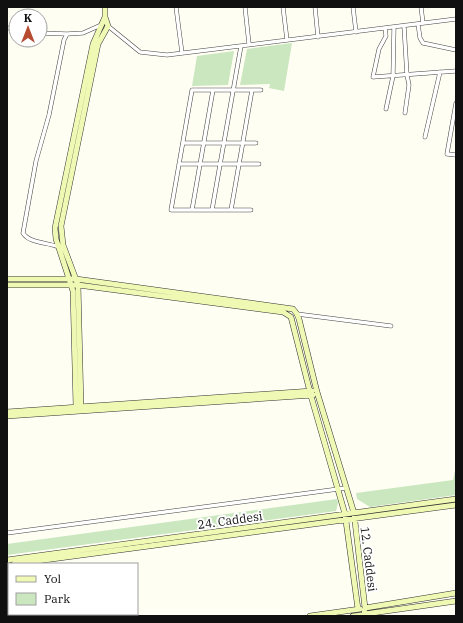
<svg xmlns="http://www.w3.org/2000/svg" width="463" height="623" font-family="'IBM Plex Serif',serif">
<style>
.green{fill:#cae7bf}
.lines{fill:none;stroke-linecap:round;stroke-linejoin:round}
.street-casing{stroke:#434343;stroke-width:4.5}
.secondary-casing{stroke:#323232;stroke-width:6}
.street{stroke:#fff;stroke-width:3.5}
.secondary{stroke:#f0f9b4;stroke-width:5}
.labels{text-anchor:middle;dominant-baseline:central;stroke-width:4;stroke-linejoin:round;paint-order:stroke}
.street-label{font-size:12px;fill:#101010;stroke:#fff}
</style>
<rect width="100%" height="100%" fill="#fefef3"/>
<path class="green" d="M 292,43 L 284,91 L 269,88 L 270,84 L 240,85 L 247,49 Z
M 234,51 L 228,85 L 192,86 L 197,56 Z
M 456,466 L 456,495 L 370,507 L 357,499 L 356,493 L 453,480 Z
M 337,499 L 338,503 L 336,511 L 7,555 L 7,544 Z"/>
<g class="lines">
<g class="street-casing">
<path id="street" d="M 176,7 L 182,53
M 245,7 L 249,44
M 283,7 L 287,40
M 315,7 L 318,37
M 353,7 L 356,32
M 421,7 L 423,23
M 418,24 L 420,38 L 423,43 L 456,50
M 108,26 L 140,52 L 167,55 L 456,19
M 404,26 L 407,75 L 409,85 L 405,113
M 7,28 L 16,28
M 385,28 L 386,36 L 379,49 L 373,77 L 456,71
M 40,33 L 67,34
M 456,103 L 447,154 L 456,155
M 386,109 L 393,76 L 394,27
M 425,137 L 440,72
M 183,143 L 256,143
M 179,164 L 259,164
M 192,210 L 213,90
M 212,210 L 241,46
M 231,210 L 252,90
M 251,210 L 171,210 L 192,90 L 261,90
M 58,247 C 48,242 30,244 23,233 L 36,161 L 49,115 L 64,40 L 67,34 L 83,33 L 101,25
M 297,314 L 391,326
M 7,533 L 346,488"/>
</g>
<g class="secondary-casing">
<path id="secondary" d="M 7,279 L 76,279 L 293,309 L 297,314 L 299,319 L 317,392 L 354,513 L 365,608
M 7,285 L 78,285 L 283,312 L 291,317 L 311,396 L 345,514 L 358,609
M 79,411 L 81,407 L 78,285 L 63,245 L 61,226 L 98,44 L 108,26 L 105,17 L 105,7
M 79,411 L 76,407 L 73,291 L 56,239 L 55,228 L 93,44 L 105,17
M 7,412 L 312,391
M 7,416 L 313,395
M 7,560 L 456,499
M 14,564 L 456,505
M 7,565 L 9,565
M 365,614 L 456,601
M 310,616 L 360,609
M 353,616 L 364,615 L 365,608 L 456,593"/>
</g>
<use href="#street" class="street"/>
<use href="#secondary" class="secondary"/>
</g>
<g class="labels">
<g class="street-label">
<text transform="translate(230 520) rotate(-8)">24. Caddesi</text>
<text transform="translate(369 559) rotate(83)">12. Caddesi</text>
</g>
</g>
<rect width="463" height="623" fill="none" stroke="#101010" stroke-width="16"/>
<rect x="8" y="563" width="130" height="52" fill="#ffffff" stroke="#9f9f9f"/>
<rect x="16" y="576" width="20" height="6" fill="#f0f9b4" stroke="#9f9f9f"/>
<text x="44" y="583" font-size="12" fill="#101010">Yol</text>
<rect x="16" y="593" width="20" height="12" fill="#cae7bf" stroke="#9f9f9f"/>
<text x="44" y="603" font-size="12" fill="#101010">Park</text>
<g transform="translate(28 28)"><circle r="19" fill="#ffffff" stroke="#9f9f9f"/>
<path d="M0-3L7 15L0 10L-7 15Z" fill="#b64b32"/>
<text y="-6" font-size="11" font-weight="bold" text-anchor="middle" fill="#101010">K</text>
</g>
</svg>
